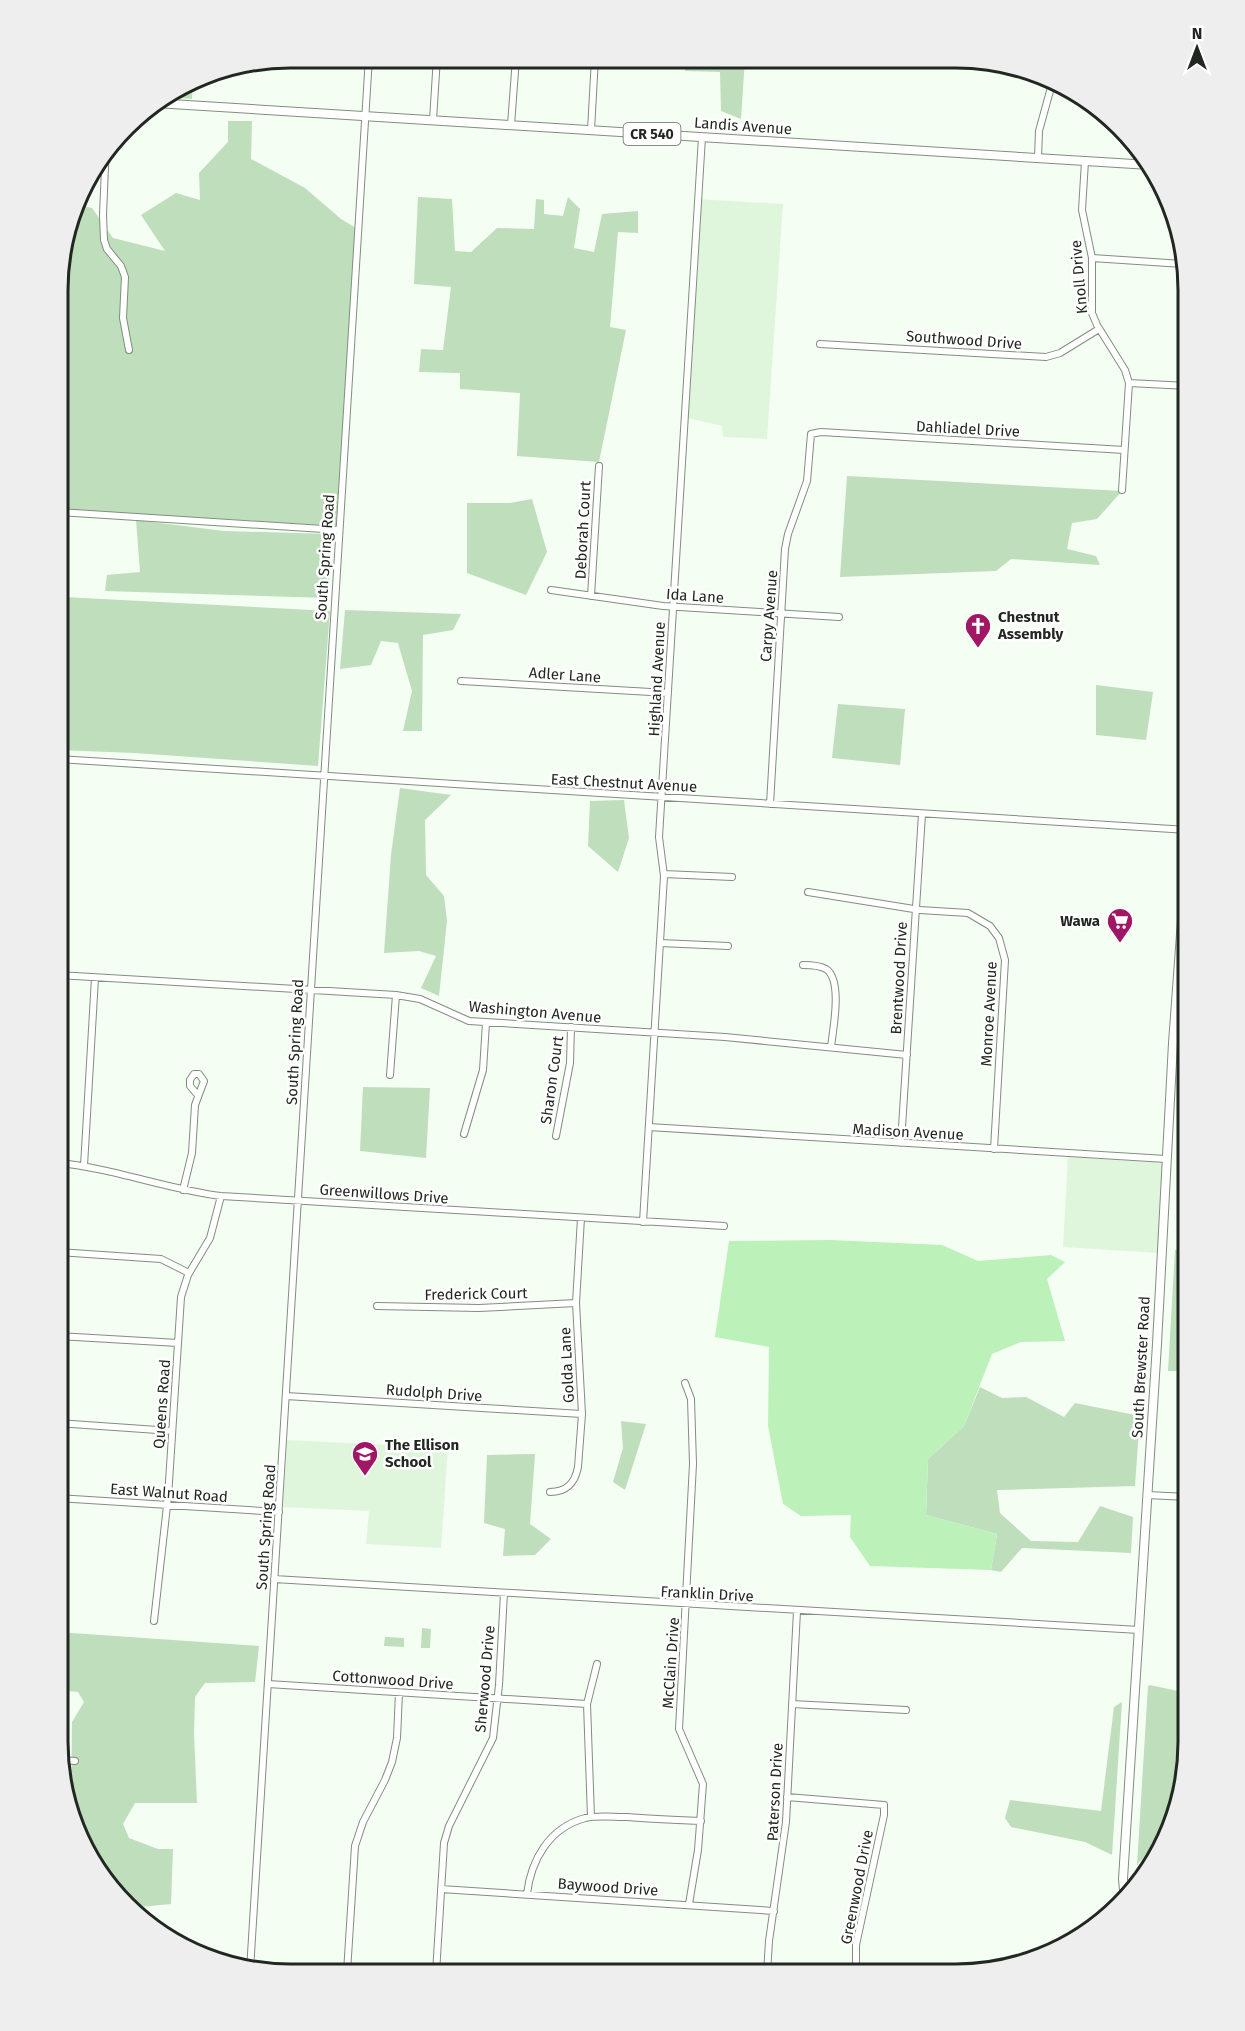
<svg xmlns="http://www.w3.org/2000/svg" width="1245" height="2031" font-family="'Fira Sans',sans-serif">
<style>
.built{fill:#dff6dd}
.green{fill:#bfdebc}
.water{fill:#bcf1b9}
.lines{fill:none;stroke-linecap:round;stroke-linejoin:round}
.minor-casing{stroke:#7f8f7d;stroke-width:8}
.major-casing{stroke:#7f8f7d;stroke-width:10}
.minor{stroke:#fff;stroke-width:6}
.major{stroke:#fff;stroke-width:8}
.labels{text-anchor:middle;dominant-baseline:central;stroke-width:5;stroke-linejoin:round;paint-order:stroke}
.shield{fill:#fff;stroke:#646864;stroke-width:1.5}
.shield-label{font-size:14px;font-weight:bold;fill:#212721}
.street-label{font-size:15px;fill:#212721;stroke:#fff}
.poi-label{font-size:15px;font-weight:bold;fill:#212721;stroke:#fff;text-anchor:start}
.rim{fill:none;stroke:#212721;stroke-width:3}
</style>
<rect width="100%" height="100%" fill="#f4fef3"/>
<path class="built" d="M 697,199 L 783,204 L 767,439 L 723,437 L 722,426 L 684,417 Z
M 1068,1157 L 1163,1163 L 1158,1253 L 1063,1247 Z
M 287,1440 L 448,1448 L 441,1548 L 366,1544 L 369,1511 L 283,1507 Z"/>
<path class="green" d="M 686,58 L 745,58 L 741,119 L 721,111 L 720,72 L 685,71 Z
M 193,79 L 192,99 L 165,97 Z
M 228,121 L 252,121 L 251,159 L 305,188 L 341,219 L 356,228 L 336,526 L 59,509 L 59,259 L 76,204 L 92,208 L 113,238 L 165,251 L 141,215 L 176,193 L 200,200 L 199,173 L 228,142 Z
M 418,197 L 452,199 L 455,251 L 471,252 L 497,228 L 534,229 L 536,199 L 544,200 L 544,214 L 563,216 L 568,197 L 580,209 L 574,248 L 594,252 L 602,214 L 638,211 L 638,233 L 618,232 L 610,327 L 626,330 L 599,462 L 517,456 L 520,393 L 460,389 L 460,373 L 419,372 L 421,349 L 443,350 L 451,287 L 414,284 Z
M 847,476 L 1122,491 L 1097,519 L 1072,523 L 1067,549 L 1096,556 L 1100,565 L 1011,559 L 996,571 L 840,577 Z
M 532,499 L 547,552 L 526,595 L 467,573 L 467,503 L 510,503 Z
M 59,518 L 68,519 L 64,597 L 330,611 L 318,766 L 134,753 L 58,750 Z
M 136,520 L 224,531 L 331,534 L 329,598 L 105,591 L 107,575 L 140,572 Z
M 345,610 L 461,614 L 453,630 L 423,635 L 422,731 L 403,731 L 412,691 L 398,643 L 381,641 L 371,665 L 340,669 Z
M 1096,685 L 1153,692 L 1146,740 L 1096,735 Z
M 838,704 L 905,709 L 900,765 L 832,758 Z
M 400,788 L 451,795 L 425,820 L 426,875 L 444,896 L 447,921 L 439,996 L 421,988 L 436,956 L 419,951 L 384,953 L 391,855 Z
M 624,800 L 629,838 L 618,872 L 588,846 L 590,801 Z
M 363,1087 L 430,1088 L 426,1158 L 360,1151 Z
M 1175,1250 L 1188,1251 L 1188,1371 L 1168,1371 Z
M 980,1387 L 1002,1398 L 1026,1397 L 1064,1417 L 1075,1403 L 1140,1416 L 1135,1486 L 997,1490 L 1000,1513 L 1031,1541 L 1078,1542 L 1100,1506 L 1133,1517 L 1131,1553 L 1022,1548 L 1001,1572 L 991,1570 L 997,1534 L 926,1515 L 928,1459 L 964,1426 Z
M 621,1421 L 646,1424 L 625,1490 L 613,1482 L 623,1448 Z
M 535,1454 L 530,1524 L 551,1539 L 535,1555 L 503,1556 L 505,1529 L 484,1523 L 487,1455 Z
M 422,1628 L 431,1629 L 430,1648 L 421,1648 Z
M 57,1632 L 259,1646 L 255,1682 L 205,1683 L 195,1697 L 194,1733 L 197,1803 L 135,1803 L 123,1824 L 129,1838 L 158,1849 L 173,1849 L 171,1904 L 130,1908 L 122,1892 L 114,1892 L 105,1883 L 75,1830 L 71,1812 L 72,1722 L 84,1702 L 78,1692 L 57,1690 Z
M 385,1637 L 404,1638 L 404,1647 L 384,1646 Z
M 1150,1685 L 1187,1693 L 1187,1757 L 1176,1817 L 1170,1827 L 1137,1865 L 1148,1686 Z
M 1122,1702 L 1112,1855 L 1085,1842 L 1011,1827 L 1005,1818 L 1010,1800 L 1101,1811 L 1114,1707 Z"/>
<path class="water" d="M 830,1240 L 942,1245 L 978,1261 L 1051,1255 L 1065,1262 L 1047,1279 L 1065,1341 L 1021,1342 L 992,1354 L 964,1426 L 928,1459 L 926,1515 L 997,1534 L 991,1570 L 870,1566 L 850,1537 L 851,1515 L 801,1516 L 783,1504 L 768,1426 L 769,1347 L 715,1337 L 729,1241 Z"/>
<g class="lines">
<g class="minor-casing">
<path id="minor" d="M 433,120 L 437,57
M 511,125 L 516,58
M 591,130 L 595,58
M 1038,158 L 1039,131 L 1053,80
M 1085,161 L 1082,210 L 1092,258 L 1092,313 L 1097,325 L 1125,370 L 1129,383 L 1122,490
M 97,166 L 105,167 L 106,154
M 105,167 L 103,215 L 104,240 L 107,249 L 121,266 L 125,277 L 123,318 L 129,350
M 1092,258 L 1183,264
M 820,344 L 1046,357 L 1060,353 L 1099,329
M 1129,383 L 1188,386
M 59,512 L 339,530
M 551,590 L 663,606 L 839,617
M 591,596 L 599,466
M 461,681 L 668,693
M 58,759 L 1188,830
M 770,804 L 785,549 L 788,534 L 807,481 L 811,434 L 821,432 L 1124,450
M 664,874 L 732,877
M 808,892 L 920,910 L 968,913 L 990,926 L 999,938 L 1005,960 L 994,1149
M 660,943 L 728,946
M 803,965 C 810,965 819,965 826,969 C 843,980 833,1029 831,1047
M 58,975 L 396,995 L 420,999 L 469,1021 L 725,1037 L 907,1055
M 390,1075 L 396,995
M 649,1127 L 1166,1159
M 464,1134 L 483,1070 L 486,1023
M 556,1136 L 570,1063 L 571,1027
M 901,1143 L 922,814
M 58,1163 C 113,1168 166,1189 221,1196 L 724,1226
M 84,1166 L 95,978
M 183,1190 L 192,1153 L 195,1105 L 204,1081 L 199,1074 L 194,1074 L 190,1080 L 190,1086 L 196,1093
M 643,1222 L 664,876 L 659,837 L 702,137
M 58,1252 L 161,1259 L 189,1273
M 377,1306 L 479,1308 L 576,1303
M 58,1336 L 178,1343
M 685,1383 L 691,1399 L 693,1464 L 679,1729 L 703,1784 L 698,1850 L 689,1904
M 286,1396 L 582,1414
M 57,1423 L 172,1431
M 550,1492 C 567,1492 575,1483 578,1467 L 582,1414 L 576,1303 L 581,1218
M 1147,1495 L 1188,1497
M 57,1498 L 279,1512
M 57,1520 L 58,1498
M 274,1579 L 1139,1630
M 154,1621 L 168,1497 L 181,1297 L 188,1275 L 210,1238 L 221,1196
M 268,1684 L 587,1704
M 792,1704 L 906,1710
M 61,1760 L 75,1761
M 787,1797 L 884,1805 L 884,1815 L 856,1945 L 856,1974
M 591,1817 L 587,1704 L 597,1664
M 441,1889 L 774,1911
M 527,1894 C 531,1860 549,1828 585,1818 C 598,1815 613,1817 627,1817 C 651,1819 676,1820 701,1821
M 233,1965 L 352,1972
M 250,1970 L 369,57
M 347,1972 L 355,1846 L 363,1822 L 385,1780 L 392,1762 L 397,1738 L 399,1693
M 436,1973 L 444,1843 L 449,1826 L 493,1738 L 499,1685 L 504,1593
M 767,1973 L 769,1941 L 786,1822 L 797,1611"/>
</g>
<g class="major-casing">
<path id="major" d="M 155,103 L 1150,165
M 1128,1895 L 1124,1890 L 1123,1879 L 1157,1344 L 1173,1043 L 1188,839
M 1127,1896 L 1143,1877"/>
</g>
<use href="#minor" class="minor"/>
<use href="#major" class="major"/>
</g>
<defs>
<g id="church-pin" transform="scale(1.35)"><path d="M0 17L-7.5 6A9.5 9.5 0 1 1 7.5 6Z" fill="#a01764" stroke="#fff"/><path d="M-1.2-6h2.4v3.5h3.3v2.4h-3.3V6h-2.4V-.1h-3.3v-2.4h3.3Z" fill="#fff"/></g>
<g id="supermarket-pin" transform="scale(1.35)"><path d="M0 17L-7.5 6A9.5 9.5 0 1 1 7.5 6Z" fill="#a01764" stroke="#fff"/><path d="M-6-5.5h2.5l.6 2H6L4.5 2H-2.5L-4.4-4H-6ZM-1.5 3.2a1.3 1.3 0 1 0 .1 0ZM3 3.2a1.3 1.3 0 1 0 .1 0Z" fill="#fff"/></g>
<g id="school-pin" transform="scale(1.35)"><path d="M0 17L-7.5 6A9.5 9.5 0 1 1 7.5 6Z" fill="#a01764" stroke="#fff"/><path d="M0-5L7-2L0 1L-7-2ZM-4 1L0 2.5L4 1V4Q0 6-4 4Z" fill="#fff"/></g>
</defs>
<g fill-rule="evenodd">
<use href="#church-pin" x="978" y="626"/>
<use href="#supermarket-pin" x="1120" y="921"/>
<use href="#school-pin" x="365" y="1454"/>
</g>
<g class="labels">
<rect class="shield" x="623.5" y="123" width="57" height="22" rx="4.5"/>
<g class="shield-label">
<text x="652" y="134">CR 540</text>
</g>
<g class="street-label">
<text transform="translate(743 126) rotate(4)">Landis Avenue</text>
<text transform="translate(1079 277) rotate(-95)">Knoll Drive</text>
<text transform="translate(964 340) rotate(4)">Southwood Drive</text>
<text transform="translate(968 429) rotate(3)">Dahliadel Drive</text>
<text transform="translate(583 530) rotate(-87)">Deborah Court</text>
<text transform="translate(325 557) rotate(-86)">South Spring Road</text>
<text transform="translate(695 596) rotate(4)">Ida Lane</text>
<text transform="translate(769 616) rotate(-86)">Carpy Avenue</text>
<text transform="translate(565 675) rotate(4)">Adler Lane</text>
<text transform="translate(657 679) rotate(-87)">Highland Avenue</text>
<text transform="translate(624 783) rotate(3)">East Chestnut Avenue</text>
<text transform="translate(899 978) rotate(-87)">Brentwood Drive</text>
<text transform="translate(535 1012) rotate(5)">Washington Avenue</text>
<text transform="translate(989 1014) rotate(-87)">Monroe Avenue</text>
<text transform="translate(295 1042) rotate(-87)">South Spring Road</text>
<text transform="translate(552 1080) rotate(-82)">Sharon Court</text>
<text transform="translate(908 1132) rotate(3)">Madison Avenue</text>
<text transform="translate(384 1194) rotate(4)">Greenwillows Drive</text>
<text transform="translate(476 1294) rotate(-1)">Frederick Court</text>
<text transform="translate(567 1365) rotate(-93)">Golda Lane</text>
<text transform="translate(1141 1367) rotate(-87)">South Brewster Road</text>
<text transform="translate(434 1393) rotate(4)">Rudolph Drive</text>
<text transform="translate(162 1404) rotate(-86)">Queens Road</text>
<text transform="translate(169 1493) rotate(4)">East Walnut Road</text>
<text transform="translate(266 1527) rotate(-86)">South Spring Road</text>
<text transform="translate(707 1594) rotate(3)">Franklin Drive</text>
<text transform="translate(671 1663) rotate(-86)">McClain Drive</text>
<text transform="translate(485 1679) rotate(-85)">Sherwood Drive</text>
<text transform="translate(393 1680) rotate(4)">Cottonwood Drive</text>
<text transform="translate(775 1792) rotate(-87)">Paterson Drive</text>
<text transform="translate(608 1887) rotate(4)">Baywood Drive</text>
<text transform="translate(857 1887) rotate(-79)">Greenwood Drive</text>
</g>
<g class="poi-label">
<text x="998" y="617">Chestnut<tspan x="998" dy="17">Assembly</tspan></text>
<text x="1100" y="921" text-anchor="end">Wawa</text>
<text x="385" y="1445">The Ellison<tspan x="385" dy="17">School</tspan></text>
</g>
</g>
<path d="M0 0H1245V2031H0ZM290 68H956A222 222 0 0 1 1178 290V1742A222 222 0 0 1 956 1964H290A222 222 0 0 1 68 1742V290A222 222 0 0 1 290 68Z" fill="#edeeed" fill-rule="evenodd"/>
<path class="rim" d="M290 68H956A222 222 0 0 1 1178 290V1742A222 222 0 0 1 956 1964H290A222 222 0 0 1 68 1742V290A222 222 0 0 1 290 68Z"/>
<g transform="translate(1197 48)" stroke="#ffffff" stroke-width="4.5" paint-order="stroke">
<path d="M0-4.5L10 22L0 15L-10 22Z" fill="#212721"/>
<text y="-9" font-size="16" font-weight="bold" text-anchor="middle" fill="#212721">N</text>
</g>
</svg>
